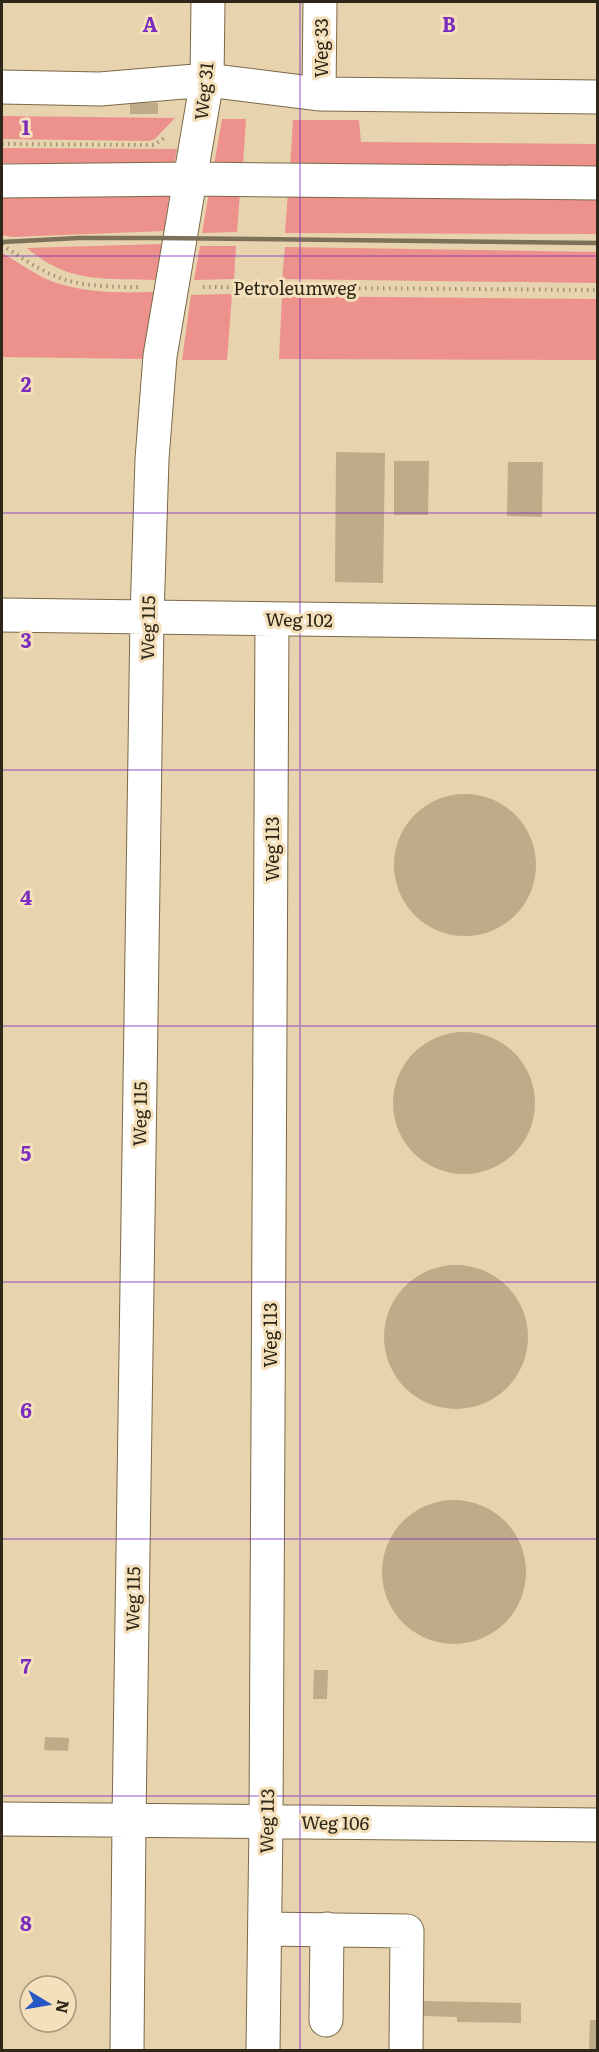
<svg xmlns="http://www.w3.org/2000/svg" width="599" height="2052" font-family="Literata,serif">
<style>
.green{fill:#ed918c}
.building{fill:#beab87}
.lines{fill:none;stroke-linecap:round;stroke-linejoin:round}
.minor-casing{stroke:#7b6947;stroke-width:35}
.path{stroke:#a19275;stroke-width:4;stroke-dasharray:1.5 4.5;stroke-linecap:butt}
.minor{stroke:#fff;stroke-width:33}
.rail{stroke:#7e7159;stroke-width:4.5}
.grid{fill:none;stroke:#7b2cbf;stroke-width:1.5;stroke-opacity:0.55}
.labels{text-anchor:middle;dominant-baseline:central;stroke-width:6;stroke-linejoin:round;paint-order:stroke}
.street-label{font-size:18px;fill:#2e2618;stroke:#f4e0bb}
.grid-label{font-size:20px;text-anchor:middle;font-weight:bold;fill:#7b2cbf;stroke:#f4e0bb;stroke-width:6;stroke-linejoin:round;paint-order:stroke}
</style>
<rect width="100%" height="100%" fill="#e7d3ae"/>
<path class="green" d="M 2,116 L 175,118 L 155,139 L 149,141 L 2,139 Z
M 222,119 L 246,119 L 243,166 L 214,165 Z
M 293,120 L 359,120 L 361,142 L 597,144 L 597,169 L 290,168 Z
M 2,148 L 177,149 L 174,166 L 2,163 Z
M 2,191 L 170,192 L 164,231 L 12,237 L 2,235 Z
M 209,193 L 240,193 L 237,232 L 202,233 Z
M 288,193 L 597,198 L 597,234 L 285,233 Z
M 162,244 L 156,280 C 104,278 69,284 27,248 Z
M 200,246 L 236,246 L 234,279 L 194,280 Z
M 285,247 L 597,252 L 597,283 L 282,279 Z
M 2,253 C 18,262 34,274 51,281 C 84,293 119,293 154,292 L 143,359 L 2,357 Z
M 232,294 L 227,360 L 182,360 L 191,295 Z
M 282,296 L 597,299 L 597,360 L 279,359 Z"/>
<path class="building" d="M 130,102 L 158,103 L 158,114 L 130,114 Z
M 336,452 L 385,453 L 383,583 L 335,582 Z
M 394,461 L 429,461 L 428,515 L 394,515 Z
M 508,462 L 543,462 L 542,517 L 507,516 Z
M394 865a71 71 0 1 1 142 0a71 71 0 1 1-142 0Z
M393 1103a71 71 0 1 1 142 0a71 71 0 1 1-142 0Z
M384 1337a72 72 0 1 1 144 0a72 72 0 1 1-144 0Z
M382 1572a72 72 0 1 1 144 0a72 72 0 1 1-144 0Z
M 314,1670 L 328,1670 L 327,1699 L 313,1699 Z
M 45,1737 L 69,1738 L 68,1751 L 44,1750 Z
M 423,2001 L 521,2003 L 521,2023 L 457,2022 L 457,2017 L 423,2016 Z
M 590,2020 L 598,2020 L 598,2049 L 589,2049 Z"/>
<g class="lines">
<g class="minor-casing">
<path id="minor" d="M 2,87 L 100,89 L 207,80 L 319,94 L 598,97
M 319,94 L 320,2
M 2,181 L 190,179 L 598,183
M 2,615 L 598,623
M 2,1819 L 598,1825
M 265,1929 L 407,1931 L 406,2050
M 326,2020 L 327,1929
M 127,2050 L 129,1820 L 147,617 L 152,459 L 160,356 L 207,80 L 208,2
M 263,2050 L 266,1822 L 272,619"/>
</g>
<path class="path" d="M 2,144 L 148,145 L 154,145 L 164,138
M 2,245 C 21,257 41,272 63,279 C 87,287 116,287 141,287
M 203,287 L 598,290"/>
<use href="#minor" class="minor"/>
<path class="rail" d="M 2,242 L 79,238 L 157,238 L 598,243"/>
</g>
<path class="grid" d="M 300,2 L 300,2050M 2,256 L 598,256M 2,513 L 598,513M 2,770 L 598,770M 2,1026 L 598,1026M 2,1282 L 598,1282M 2,1539 L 598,1539M 2,1796 L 598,1796"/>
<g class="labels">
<g class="street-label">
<text transform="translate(320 48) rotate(-90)">Weg 33</text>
<text transform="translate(203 91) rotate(-84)">Weg 31</text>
<text x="295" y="287">Petroleumweg</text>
<text transform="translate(299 619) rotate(1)">Weg 102</text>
<text transform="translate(147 628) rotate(-89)">Weg 115</text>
<text transform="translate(271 849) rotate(-90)">Weg 113</text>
<text transform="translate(139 1114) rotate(-89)">Weg 115</text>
<text transform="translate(269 1335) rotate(-90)">Weg 113</text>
<text transform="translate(132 1599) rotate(-89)">Weg 115</text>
<text transform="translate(266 1821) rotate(-89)">Weg 113</text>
<text transform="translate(335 1822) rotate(1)">Weg 106</text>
</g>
</g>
<g class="grid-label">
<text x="150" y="32">A</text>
<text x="449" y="32">B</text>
<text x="26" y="135">1</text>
<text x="26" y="392">2</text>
<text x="26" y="648">3</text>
<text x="26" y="905">4</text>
<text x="26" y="1161">5</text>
<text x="26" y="1418">6</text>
<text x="26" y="1674">7</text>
<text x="26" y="1931">8</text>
</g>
<rect width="599" height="2052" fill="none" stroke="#2e2618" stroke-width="6"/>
<g transform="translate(48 2004) rotate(101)"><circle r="28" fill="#f4e0bb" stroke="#a5967a" stroke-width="1.5"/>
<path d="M0-4.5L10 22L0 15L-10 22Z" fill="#2757c5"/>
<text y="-9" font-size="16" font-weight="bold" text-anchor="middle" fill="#2e2618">N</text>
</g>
</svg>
